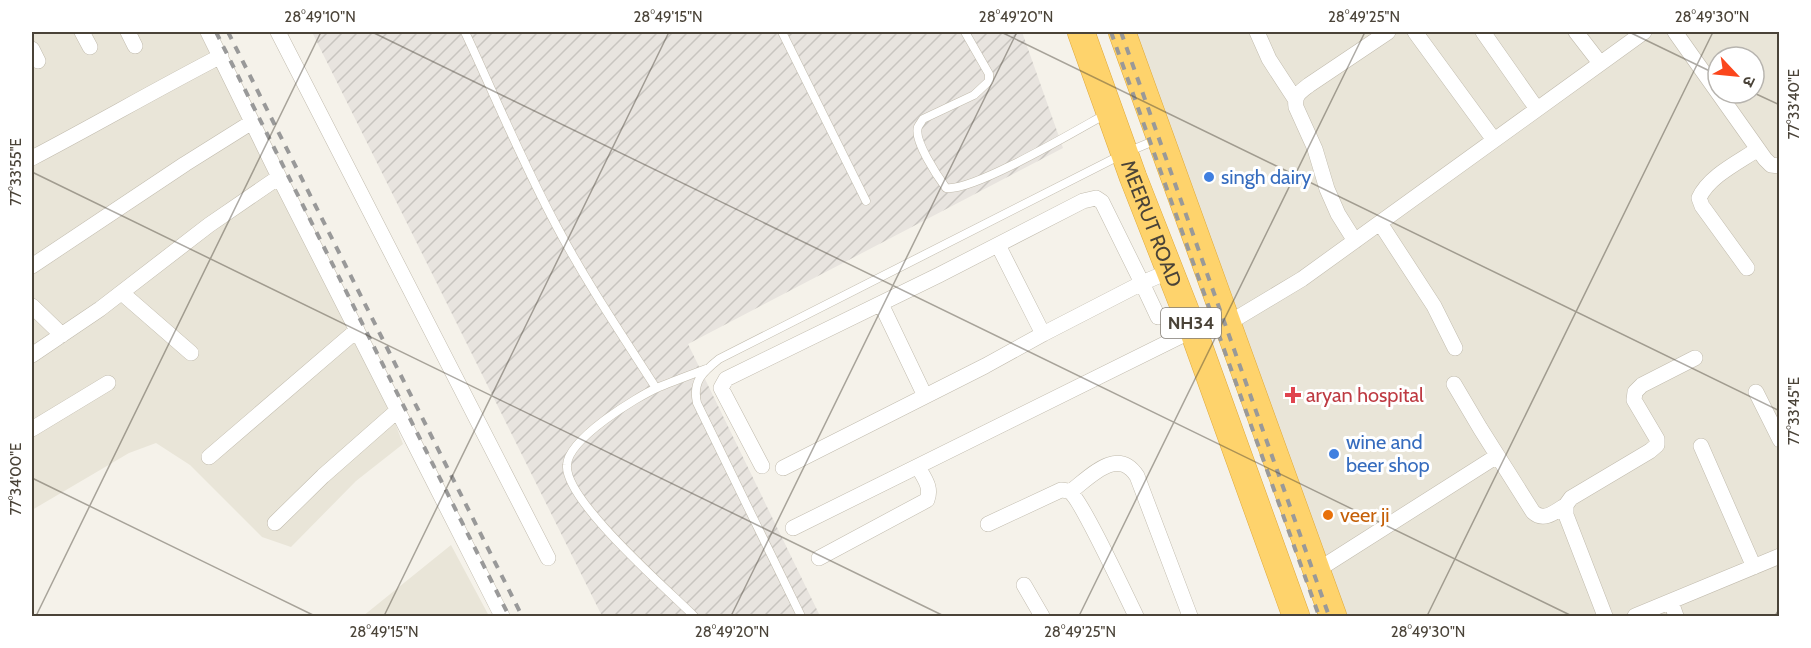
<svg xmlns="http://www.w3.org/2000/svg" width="1811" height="648" font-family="Cabin,'Noto Sans Devanagari',sans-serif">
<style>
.residential{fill:#e9e5d8;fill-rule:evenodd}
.industrial{fill:url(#industrial-furrows)}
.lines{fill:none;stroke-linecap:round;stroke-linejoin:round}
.lane-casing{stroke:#c1bbad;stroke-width:9}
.street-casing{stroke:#c1bbad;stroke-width:16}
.highway-casing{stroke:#dfa93b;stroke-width:28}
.lane{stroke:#fff;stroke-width:8}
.street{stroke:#fff;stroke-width:15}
.highway{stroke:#fed36c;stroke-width:27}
.rail{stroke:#999;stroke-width:4;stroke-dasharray:8 8;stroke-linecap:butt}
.ticks{fill:none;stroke:#4a4338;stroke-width:1.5;stroke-opacity:0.45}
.shop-dot{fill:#3f7fe0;stroke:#fff;stroke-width:2}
.health-dot{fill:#e0444e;stroke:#fff;stroke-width:2}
.food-dot{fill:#e8710a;stroke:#fff;stroke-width:2}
.labels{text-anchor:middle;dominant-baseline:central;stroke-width:6;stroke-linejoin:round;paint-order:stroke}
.shield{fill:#fff;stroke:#807b74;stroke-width:1.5}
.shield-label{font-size:18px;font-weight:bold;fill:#4a4338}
.shop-label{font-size:20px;fill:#366cbe;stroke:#fff;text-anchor:start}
.street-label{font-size:20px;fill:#4a4338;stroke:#fff}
.health-label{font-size:20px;fill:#be3a42;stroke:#fff;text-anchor:start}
.food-label{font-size:20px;fill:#c56008;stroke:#fff;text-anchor:start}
.neatline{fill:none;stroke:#4a4338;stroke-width:2}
.ticks-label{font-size:15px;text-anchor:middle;fill:#4a4338}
</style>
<defs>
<pattern id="industrial-furrows" width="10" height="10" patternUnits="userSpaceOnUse" patternTransform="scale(1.5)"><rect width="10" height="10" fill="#e8e4df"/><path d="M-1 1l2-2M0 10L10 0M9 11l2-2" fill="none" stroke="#c8c5c0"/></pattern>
</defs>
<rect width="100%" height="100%" fill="#f5f2ea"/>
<path class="residential" d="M 32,32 L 199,32 L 372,362 L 403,444 L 356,481 L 291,547 L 262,537 L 190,465 L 156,443 L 129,453 L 32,510 Z
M 1125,32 L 1779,32 L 1779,616 L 1335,616 ZM 1718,57 L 1754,57 L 1754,93 L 1718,93 Z
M 451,545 L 489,616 L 363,616 Z"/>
<path class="industrial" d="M 312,32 L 1022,32 L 1063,148 L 688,344 L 820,616 L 602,616 Z"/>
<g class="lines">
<g class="lane-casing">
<path id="lane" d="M 465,32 C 495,96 522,162 556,225 C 586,282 622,335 656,388
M 782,32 L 866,201
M 965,32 L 989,74 L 989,81 L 974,95 L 923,119 C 922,121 918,126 918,127 C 913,140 938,177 946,188 C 973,192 1077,130 1106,114
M 694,616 C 667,589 564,500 567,465 C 568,439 636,397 659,387 C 674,381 690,375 706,369
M 801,616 L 697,403 C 692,381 703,372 719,359 L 1125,153 L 1156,140"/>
</g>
<g class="street-casing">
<path id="street" d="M 82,32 L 90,47
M 128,32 L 135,46
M 208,32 L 279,177 L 502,616
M 278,32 L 548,558
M 1257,32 L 1269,59 L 1295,99
M 1415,32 L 1494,140
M 1483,32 L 1537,109
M 1576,32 L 1600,63
M 1675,32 L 1765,159 L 1771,165 L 1780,166
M 32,49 L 38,61
M 32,158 C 95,125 157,89 221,56
M 1380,223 L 1434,306 L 1455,348
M 1355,241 L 1338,214 L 1327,189 L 1315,149 L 1296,107 C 1294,95 1300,92 1309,85 L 1388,32
M 998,245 L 1043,334
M 32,266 L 185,164 L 252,122
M 1747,268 L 1702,206 L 1699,198 C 1709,176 1739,162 1758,149
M 122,293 L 191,353
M 881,304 L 925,396
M 32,306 L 62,335
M 1227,324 L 1302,279 L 1644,32
M 32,355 L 100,309 L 209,225 L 279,177
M 1454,384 L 1480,428 L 1533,512 C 1544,522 1555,512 1566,505
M 1756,392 L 1780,440
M 32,429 L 108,383
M 1701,446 L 1754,567
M 209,457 L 357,330
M 762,466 L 721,388 L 726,379 L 939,275 L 1083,201 L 1096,198 L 1102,202 L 1142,283 L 1170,271
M 783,468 L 985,366 L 1043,334 L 1142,283 L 1158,317
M 1070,492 C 1090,477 1117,446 1137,476 L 1190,616
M 275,523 L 323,476 L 398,410
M 988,524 L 1061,490 C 1063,490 1069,491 1070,492 C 1081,499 1127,598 1136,616
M 793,528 L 1193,330
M 819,558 L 927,500 C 932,487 924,478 918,467
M 1316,571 L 1497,456
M 1024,585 L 1042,616
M 1671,602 L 1676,616
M 1605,616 L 1566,515 L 1566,505 L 1571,498 L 1650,451 L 1657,445 L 1657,439 L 1634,400 L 1635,392 L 1642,385 L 1695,358
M 1635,616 L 1780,556"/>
</g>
<g class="highway-casing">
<g id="highway">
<path id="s1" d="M 1081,32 L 1133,177 L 1193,330 L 1296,616"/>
<path d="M 1122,32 L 1333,616"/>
</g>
</g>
<use href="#lane" class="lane"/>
<use href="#street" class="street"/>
<use href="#highway" class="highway"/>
<path class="rail" d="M 216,32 L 509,616
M 228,32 L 522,616
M 1111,32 L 1319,616
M 1121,32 L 1329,616"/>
</g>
<path class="ticks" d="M 372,32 L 1572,616M 1001,32 L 1780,411M 1629,32 L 1718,75M 1754,93 L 1780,105M 32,172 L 944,616M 32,478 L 315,616M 36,616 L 321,32M 384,616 L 669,32M 731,616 L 1017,32M 1079,616 L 1365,32M 1427,616 L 1713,32M 1775,616 L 1780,608"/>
<g class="shop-dot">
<circle cx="1209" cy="177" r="6"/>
<circle cx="1334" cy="454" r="6"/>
</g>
<path class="health-dot" d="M1290 386h6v6h6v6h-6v6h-6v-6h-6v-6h6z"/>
<circle class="food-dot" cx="1328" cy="515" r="6"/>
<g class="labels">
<rect class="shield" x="1161" y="308" width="60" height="30" rx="4.5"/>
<g class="shield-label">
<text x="1191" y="323">NH34</text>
</g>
<g class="shop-label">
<text x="1221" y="177">singh dairy</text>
<text x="1346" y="442">wine and<tspan x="1346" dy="23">beer shop</tspan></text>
</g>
<g class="street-label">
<text stroke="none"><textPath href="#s1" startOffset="204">MEERUT ROAD</textPath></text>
</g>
<g class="health-label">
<text x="1306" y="395">aryan hospital</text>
</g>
<g class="food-label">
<text x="1340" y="515">veer ji</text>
</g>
</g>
<rect width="1811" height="648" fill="none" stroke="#ffffff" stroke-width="66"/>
<g transform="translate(1736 75) rotate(116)"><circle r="28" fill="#ffffff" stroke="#b7b4af" stroke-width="1.5"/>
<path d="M0-4.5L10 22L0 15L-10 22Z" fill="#fb461c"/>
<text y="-9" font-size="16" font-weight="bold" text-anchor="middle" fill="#4a4338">उ</text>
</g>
<rect x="33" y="33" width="1745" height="582" class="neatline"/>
<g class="ticks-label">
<text x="320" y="22">28°49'10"N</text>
<text x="668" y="22">28°49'15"N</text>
<text x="1016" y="22">28°49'20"N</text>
<text x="1364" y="22">28°49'25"N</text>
<text x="1712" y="22">28°49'30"N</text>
<text transform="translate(1794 104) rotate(-90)" y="5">77°33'40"E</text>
<text transform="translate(16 172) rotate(-90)" y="5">77°33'55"E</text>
<text transform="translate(1794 411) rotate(-90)" y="5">77°33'45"E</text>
<text transform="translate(16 479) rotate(-90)" y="5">77°34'00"E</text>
<text x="384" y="637">28°49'15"N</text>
<text x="732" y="637">28°49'20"N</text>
<text x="1080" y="637">28°49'25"N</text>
<text x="1428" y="637">28°49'30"N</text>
</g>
</svg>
